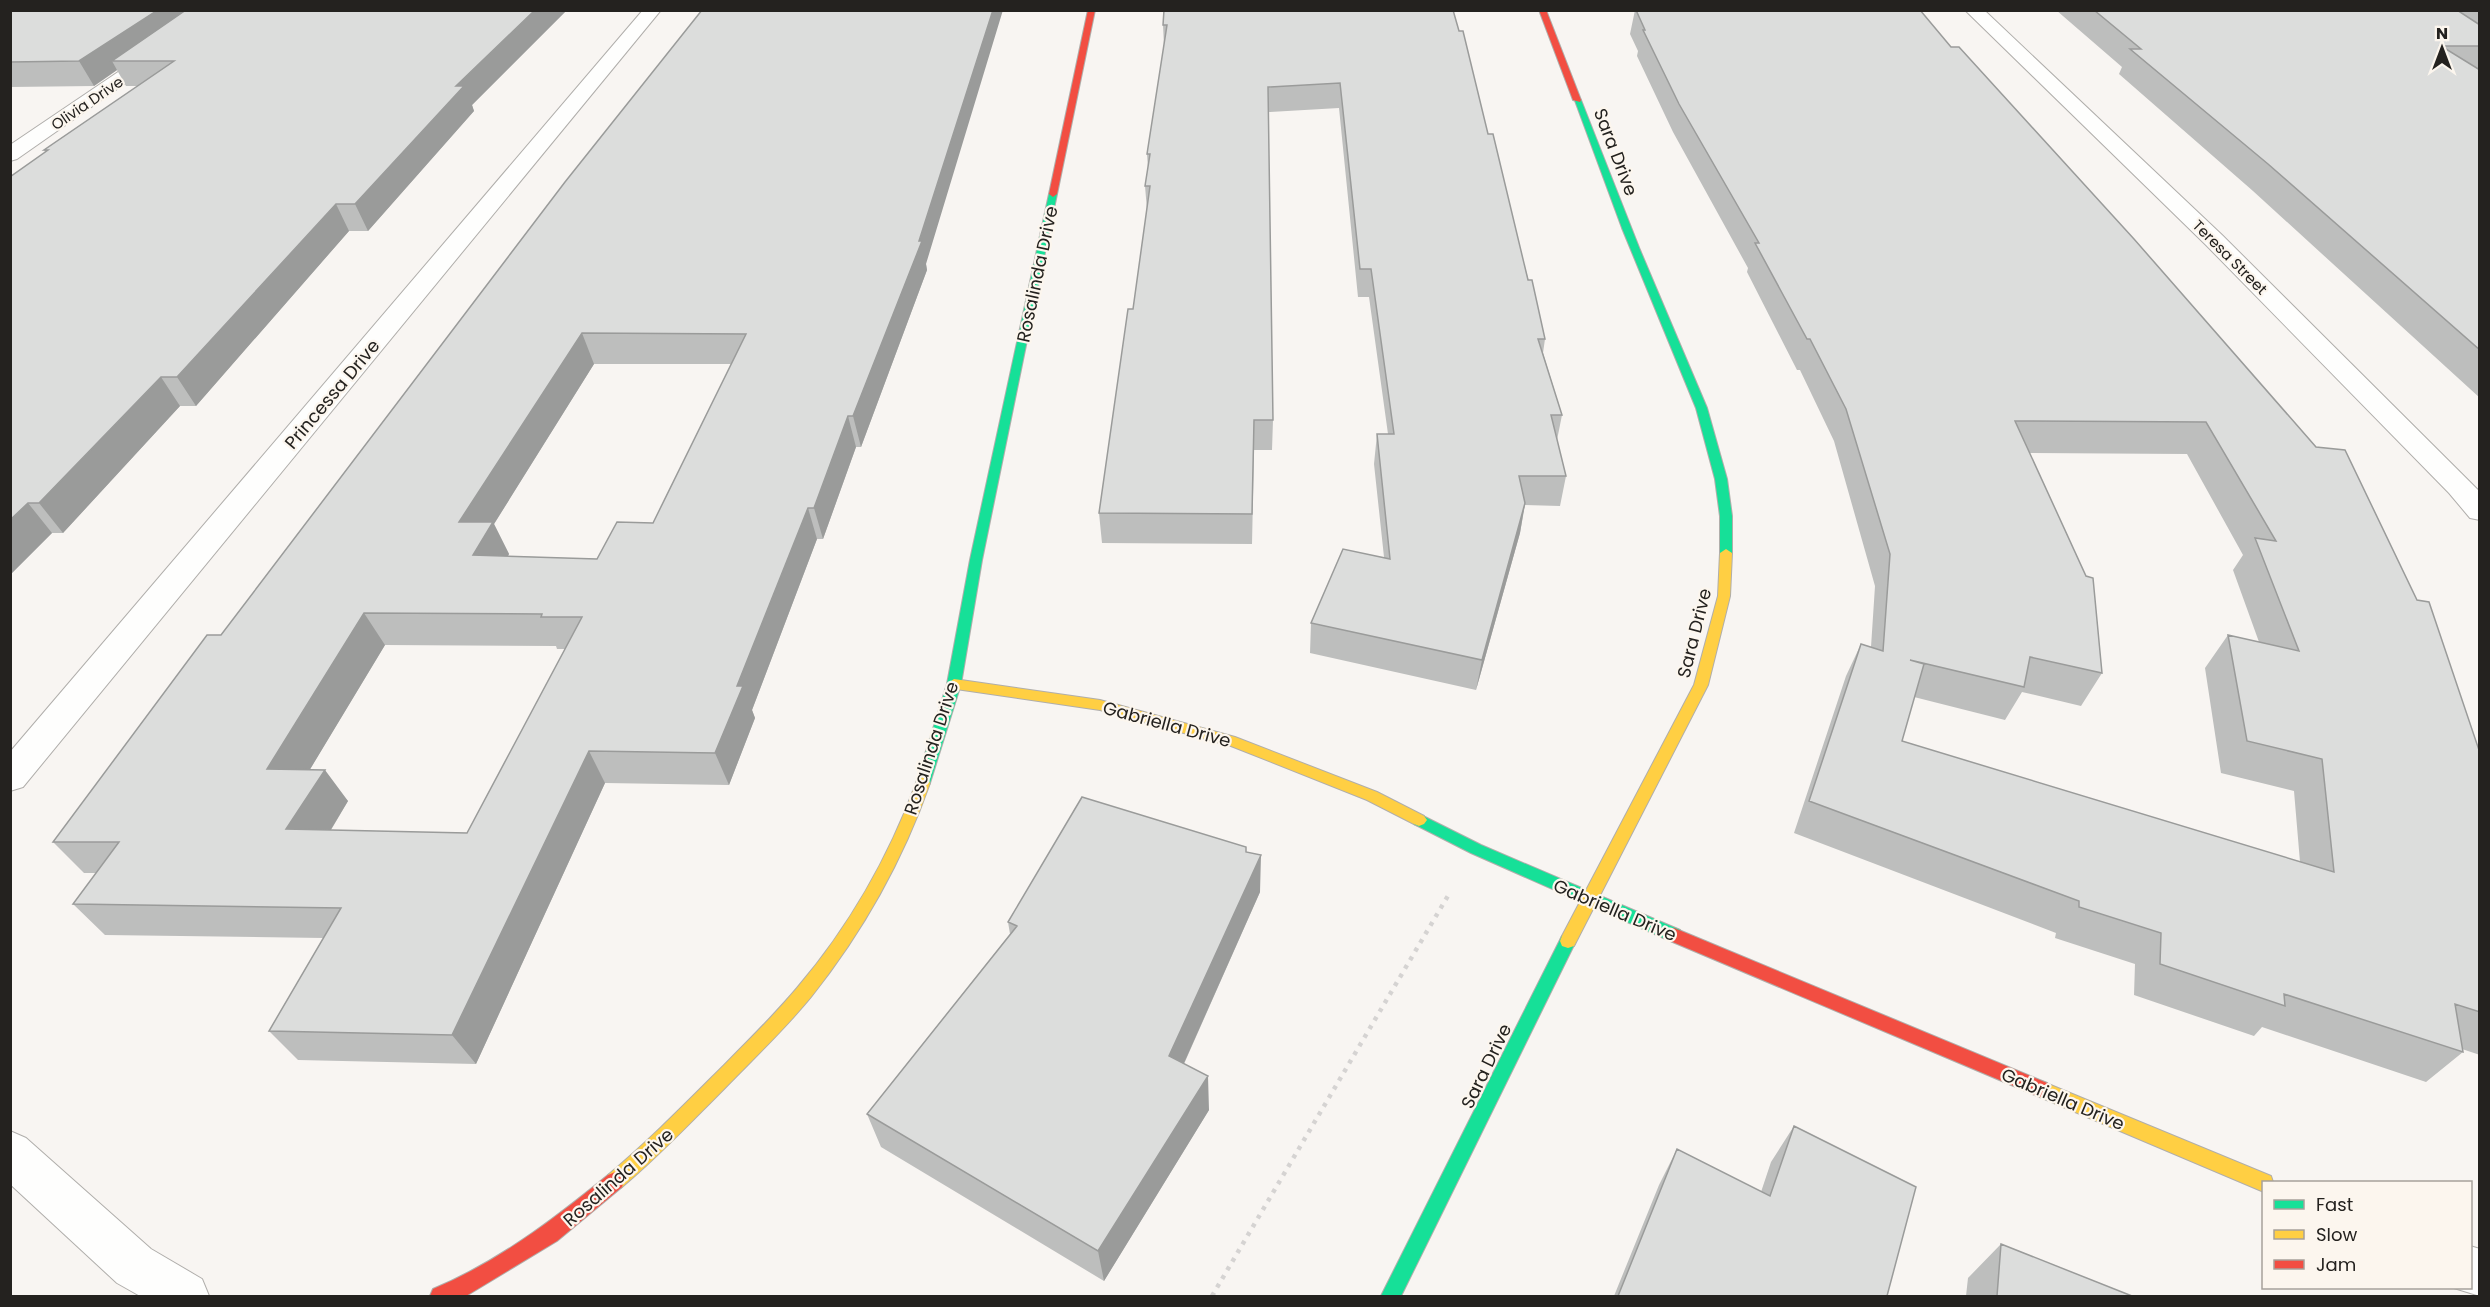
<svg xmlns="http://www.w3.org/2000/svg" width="2490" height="1307" font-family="Poppins,sans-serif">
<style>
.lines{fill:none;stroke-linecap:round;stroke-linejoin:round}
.street-casing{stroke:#b0aeab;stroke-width:2}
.fast-casing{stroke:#b0aeab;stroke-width:2}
.slow-casing{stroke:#b0aeab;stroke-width:2}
.jam-casing{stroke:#b0aeab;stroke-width:2}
.path{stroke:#d5d3d2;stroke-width:4.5;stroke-dasharray:4 6;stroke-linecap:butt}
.street{fill:#fefefd;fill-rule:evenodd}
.fast{fill:#16e098;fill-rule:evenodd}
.slow{fill:#ffcf43;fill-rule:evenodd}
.jam{fill:#f24e42;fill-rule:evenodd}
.wall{fill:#bdbebd;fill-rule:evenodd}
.shaded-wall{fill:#9a9b9a}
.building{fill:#dcdddc;stroke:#9a9b9a;stroke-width:1.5;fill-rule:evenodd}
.labels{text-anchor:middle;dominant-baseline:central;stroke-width:4.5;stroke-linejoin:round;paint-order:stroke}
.far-street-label{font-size:15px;fill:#24221f;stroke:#fcf6ee}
.street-label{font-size:18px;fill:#24221f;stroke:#fcf6ee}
</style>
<rect width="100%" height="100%" fill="#f8f5f2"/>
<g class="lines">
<g class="street-casing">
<path id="street" d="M 210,10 L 230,10 L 17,159 L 10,161 L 10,145 Z
M 643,10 L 661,10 L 23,787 L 10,791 L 10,752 Z
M 1965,10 L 1984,10 L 2222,235 L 2469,481 L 2480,492 L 2480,520 L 2470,518 L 2449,493 L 2206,245 Z
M 10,1131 L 26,1138 L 151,1249 L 202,1279 L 209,1296 L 140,1296 L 117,1283 L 10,1184 Z
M 2470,1246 L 2480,1249 L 2480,1296 L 2454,1288 L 2470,1288 Z"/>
</g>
<g class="fast-casing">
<path id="fast" d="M 1574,98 L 1581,100 L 1640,250 L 1707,408 L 1727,479 L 1732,516 L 1732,553 L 1730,556 L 1726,557 L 1720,553 L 1720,516 L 1715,479 L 1696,408 L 1622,228 Z
M 1053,191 L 1057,194 L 982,560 L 961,684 L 930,783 L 928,787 L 918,787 L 916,783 L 947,684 L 970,560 L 1049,194 Z
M 1419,814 L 1481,845 L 1680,930 L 1682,935 L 1680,940 L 1674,942 L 1668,940 L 1471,853 L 1414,824 L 1411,820 L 1414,816 Z
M 1568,934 L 1574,936 L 1576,941 L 1401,1296 L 1381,1296 L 1562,936 Z"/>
</g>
<g class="slow-casing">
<path id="slow" d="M 1726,549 L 1732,553 L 1730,596 L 1708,685 L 1574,946 L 1568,948 L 1562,946 L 1560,941 L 1562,936 L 1694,685 L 1718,596 L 1720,553 Z
M 954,679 L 1100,700 L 1235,737 L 1377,792 L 1424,816 L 1427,820 L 1424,824 L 1419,826 L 1414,824 L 1367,800 L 1231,746 L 1100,710 L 949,688 L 947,684 Z
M 923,777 L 928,779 L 930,783 C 903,860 862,933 811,997 C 784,1030 753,1059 723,1090 C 690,1123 658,1157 622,1187 L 615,1190 L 608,1187 L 606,1181 L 608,1175 C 645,1144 678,1111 712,1077 C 741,1048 770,1020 797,988 C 848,928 889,857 916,783 L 918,779 Z
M 2041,1081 L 2271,1176 L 2273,1182 L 2264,1182 L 2264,1192 L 2035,1095 L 2032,1089 L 2035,1083 Z"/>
</g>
<g class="jam-casing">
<path id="jam" d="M 1088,10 L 1095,10 L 1057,194 L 1053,197 L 1049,194 Z
M 1539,10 L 1546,10 L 1581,100 L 1580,102 L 1573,100 Z
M 1674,928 L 2047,1083 L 2050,1089 L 2047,1095 L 2041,1097 L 2035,1095 L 1668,940 L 1666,935 L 1668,930 Z
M 615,1172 L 622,1175 L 624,1181 L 622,1187 L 557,1241 L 466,1296 L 430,1296 L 433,1289 C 498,1262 554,1219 608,1175 Z"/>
</g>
<path class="path" d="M 1212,1296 L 1449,894"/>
<use href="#street" class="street"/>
<use href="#fast" class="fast"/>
<use href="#slow" class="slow"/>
<use href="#jam" class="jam"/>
</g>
<path class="wall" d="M 10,10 L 567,10 L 472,105 L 474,111 L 368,231 L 349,231 L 196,406 L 180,406 L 63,533 L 52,533 L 10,575 L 45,152 L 44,150 L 138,86 L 126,86 L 117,70 L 94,86 L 10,87 Z
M 1164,10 L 1488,134 L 1545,339 L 1543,353 L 1562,415 L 1557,440 L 1566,476 L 1560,506 L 1525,505 L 1520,533 L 1476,690 L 1310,653 L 1311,623 L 1384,557 L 1374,464 L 1377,434 L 1388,434 L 1369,297 L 1358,297 L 1339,108 L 1268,112 L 1273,420 L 1272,450 L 1254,450 L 1252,544 L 1102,543 L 1099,513 L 1133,309 L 1147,210 L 1145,186 L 1148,168 L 1147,154 L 1164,46 L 1163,25 Z
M 1635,10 L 1920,10 L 2480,753 L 2480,1055 L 2462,1049 L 2463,1052 L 2426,1082 L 2262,1027 L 2254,1036 L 2134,995 L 2135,964 L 2055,938 L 2056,933 L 1794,833 L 1846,676 L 1861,644 L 1871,647 L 1875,586 L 1834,441 L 1800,370 L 1797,370 L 1747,272 L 1748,268 L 1673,132 L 1637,56 L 1638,51 L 1630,34 ZM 2029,453 L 2187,454 L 2243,555 L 2233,570 L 2259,642 L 2228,635 L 2205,668 L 2221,773 L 2294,791 L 2300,862 L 1902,741 L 1914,697 L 2005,720 L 2022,692 L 2081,706 L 2102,673 Z
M 2056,10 L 2480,10 L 2480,398 L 2253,191 L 2119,74 L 2122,67 Z
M 565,182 L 926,264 L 927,270 L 861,447 L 856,447 L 823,539 L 817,539 L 752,710 L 755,718 L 729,785 L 605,783 L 476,1064 L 298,1060 L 269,1031 L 324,938 L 105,935 L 73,904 L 96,873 L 84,873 L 53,842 L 221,635 ZM 594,364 L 732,364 L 653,523 L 597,559 L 508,556 L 509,554 L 494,524 ZM 385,645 L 556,646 L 557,649 L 566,649 L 467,833 L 331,830 L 348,801 L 310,769 Z
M 1246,852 L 1260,892 L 1184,1064 L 1209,1110 L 1104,1281 L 881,1147 L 867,1114 L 1010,934 L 1008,922 Z
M 1794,1126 L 1887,1296 L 1614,1296 L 1659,1185 L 1677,1149 L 1761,1192 L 1771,1162 Z
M 2001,1244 L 2132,1296 L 1966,1296 L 1968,1278 Z"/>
<path class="shaded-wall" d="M 158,10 L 205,10 L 112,61 L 117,70 L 94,86 L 79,61 Z
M 535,10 L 567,10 L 472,105 L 474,111 L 368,231 L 355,204 L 456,86 Z
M 993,10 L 1003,10 L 926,264 L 927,270 L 861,447 L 853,416 L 919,241 Z
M 336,204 L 349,231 L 196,406 L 177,377 Z
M 582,333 L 594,364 L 494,524 L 509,554 L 490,587 L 473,555 L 459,522 Z
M 161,377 L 180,406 L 63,533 L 39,503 Z
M 848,416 L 856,447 L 823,539 L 814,508 Z
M 28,503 L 52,533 L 10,575 L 10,520 Z
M 1525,503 L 1520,533 L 1476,690 L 1482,660 Z
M 808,508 L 817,539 L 752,710 L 755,718 L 729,785 L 715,753 L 737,686 Z
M 364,613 L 385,645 L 291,801 L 267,769 Z
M 589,751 L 605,783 L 476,1064 L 452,1035 Z
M 325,770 L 348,801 L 312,861 L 286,829 Z
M 1261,855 L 1260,892 L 1172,1090 L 1169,1056 Z
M 1208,1076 L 1209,1110 L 1104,1281 L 1098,1251 Z"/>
<path class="building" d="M 10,10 L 158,10 L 79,61 L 10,62 Z
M 186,10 L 535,10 L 456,86 L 464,86 L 355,204 L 336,204 L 177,377 L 161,377 L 39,503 L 28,503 L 10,520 L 10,177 L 48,150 L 44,150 L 174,61 L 112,61 Z
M 702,10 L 993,10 L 919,241 L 922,241 L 853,416 L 848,416 L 814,508 L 808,508 L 737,686 L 743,686 L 715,753 L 589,751 L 452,1035 L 269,1031 L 341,908 L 73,904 L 119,842 L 53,842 L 207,635 L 221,635 L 565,182 ZM 582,333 L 746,334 L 653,523 L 617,522 L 597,559 L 473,555 L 493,522 L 459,522 ZM 364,613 L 542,614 L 541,617 L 582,617 L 467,833 L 286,829 L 325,770 L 267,769 Z
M 1164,10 L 1453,10 L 1459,31 L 1463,31 L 1488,134 L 1493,134 L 1528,280 L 1532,280 L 1545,339 L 1538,339 L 1562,415 L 1551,415 L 1566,476 L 1519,476 L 1525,503 L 1482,660 L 1311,623 L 1343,549 L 1390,559 L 1377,434 L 1394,434 L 1371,269 L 1360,269 L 1340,83 L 1268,87 L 1273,420 L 1254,420 L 1252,514 L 1099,513 L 1128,309 L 1133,309 L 1150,186 L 1145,186 L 1150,154 L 1147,154 L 1167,25 L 1163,25 Z
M 1636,10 L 1920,10 L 1951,47 L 1959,47 L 2134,239 L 2316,447 L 2345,450 L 2417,600 L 2429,602 L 2480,753 L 2480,1012 L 2455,1004 L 2463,1052 L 2284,994 L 2285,1006 L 2160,964 L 2161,933 L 2079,907 L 2079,901 L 1809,801 L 1861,644 L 1883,651 L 1890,554 L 1846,409 L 1810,339 L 1807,339 L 1755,243 L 1759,243 L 1679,104 L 1643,30 L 1645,30 ZM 2015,421 L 2206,422 L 2276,541 L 2255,538 L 2299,651 L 2228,635 L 2247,741 L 2322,759 L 2334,872 L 1902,741 L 1924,664 L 1910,660 L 2024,687 L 2030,657 L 2102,673 L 2093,578 L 2086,576 Z
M 2094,10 L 2457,10 L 2480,25 L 2480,46 L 2441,46 L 2480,70 L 2480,350 L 2268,164 L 2130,49 L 2141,49 Z
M 1082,797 L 1246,847 L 1246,852 L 1261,855 L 1169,1056 L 1208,1076 L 1098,1251 L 867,1114 L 1017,926 L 1008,922 Z
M 1794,1126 L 1916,1187 L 1887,1296 L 1618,1296 L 1677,1149 L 1770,1196 Z
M 2001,1244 L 2132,1296 L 1997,1296 Z"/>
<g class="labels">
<g class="far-street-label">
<text transform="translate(87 103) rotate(-34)">Olivia Drive</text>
<text transform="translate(2230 257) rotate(45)">Teresa Street</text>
</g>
<g class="street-label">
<text transform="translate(1616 152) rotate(69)">Sara Drive</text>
<text transform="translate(1037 274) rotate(-78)">Rosalinda Drive</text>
<text transform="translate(332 394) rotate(-50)">Princessa Drive</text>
<text transform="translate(1694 633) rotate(-76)">Sara Drive</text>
<text transform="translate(1167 724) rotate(15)">Gabriella Drive</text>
<text transform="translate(931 748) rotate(-72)">Rosalinda Drive</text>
<text transform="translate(1615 910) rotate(23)">Gabriella Drive</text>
<text transform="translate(1486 1066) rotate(-64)">Sara Drive</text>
<text transform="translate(2063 1099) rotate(23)">Gabriella Drive</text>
<text transform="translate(618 1177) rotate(-41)">Rosalinda Drive</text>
</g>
</g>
<rect width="2490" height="1307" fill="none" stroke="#24221f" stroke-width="24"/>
<rect x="2262" y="1181" width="210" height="108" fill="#fcf6ee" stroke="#a6a19b" stroke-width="1.5"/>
<rect x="2274" y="1200" width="30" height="9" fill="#16e098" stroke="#a6a19b" stroke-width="1.5"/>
<text x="2316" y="1211" font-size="18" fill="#24221f">Fast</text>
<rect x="2274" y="1230" width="30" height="9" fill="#ffcf43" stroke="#a6a19b" stroke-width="1.5"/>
<text x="2316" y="1241" font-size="18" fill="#24221f">Slow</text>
<rect x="2274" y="1260" width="30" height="9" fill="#f24e42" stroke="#a6a19b" stroke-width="1.5"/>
<text x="2316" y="1271" font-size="18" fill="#24221f">Jam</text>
<g transform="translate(2442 48)" stroke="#fcf6ee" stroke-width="4.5" paint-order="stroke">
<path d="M0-4.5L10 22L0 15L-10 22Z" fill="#24221f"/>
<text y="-9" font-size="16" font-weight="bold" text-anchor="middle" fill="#24221f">N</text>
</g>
</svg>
